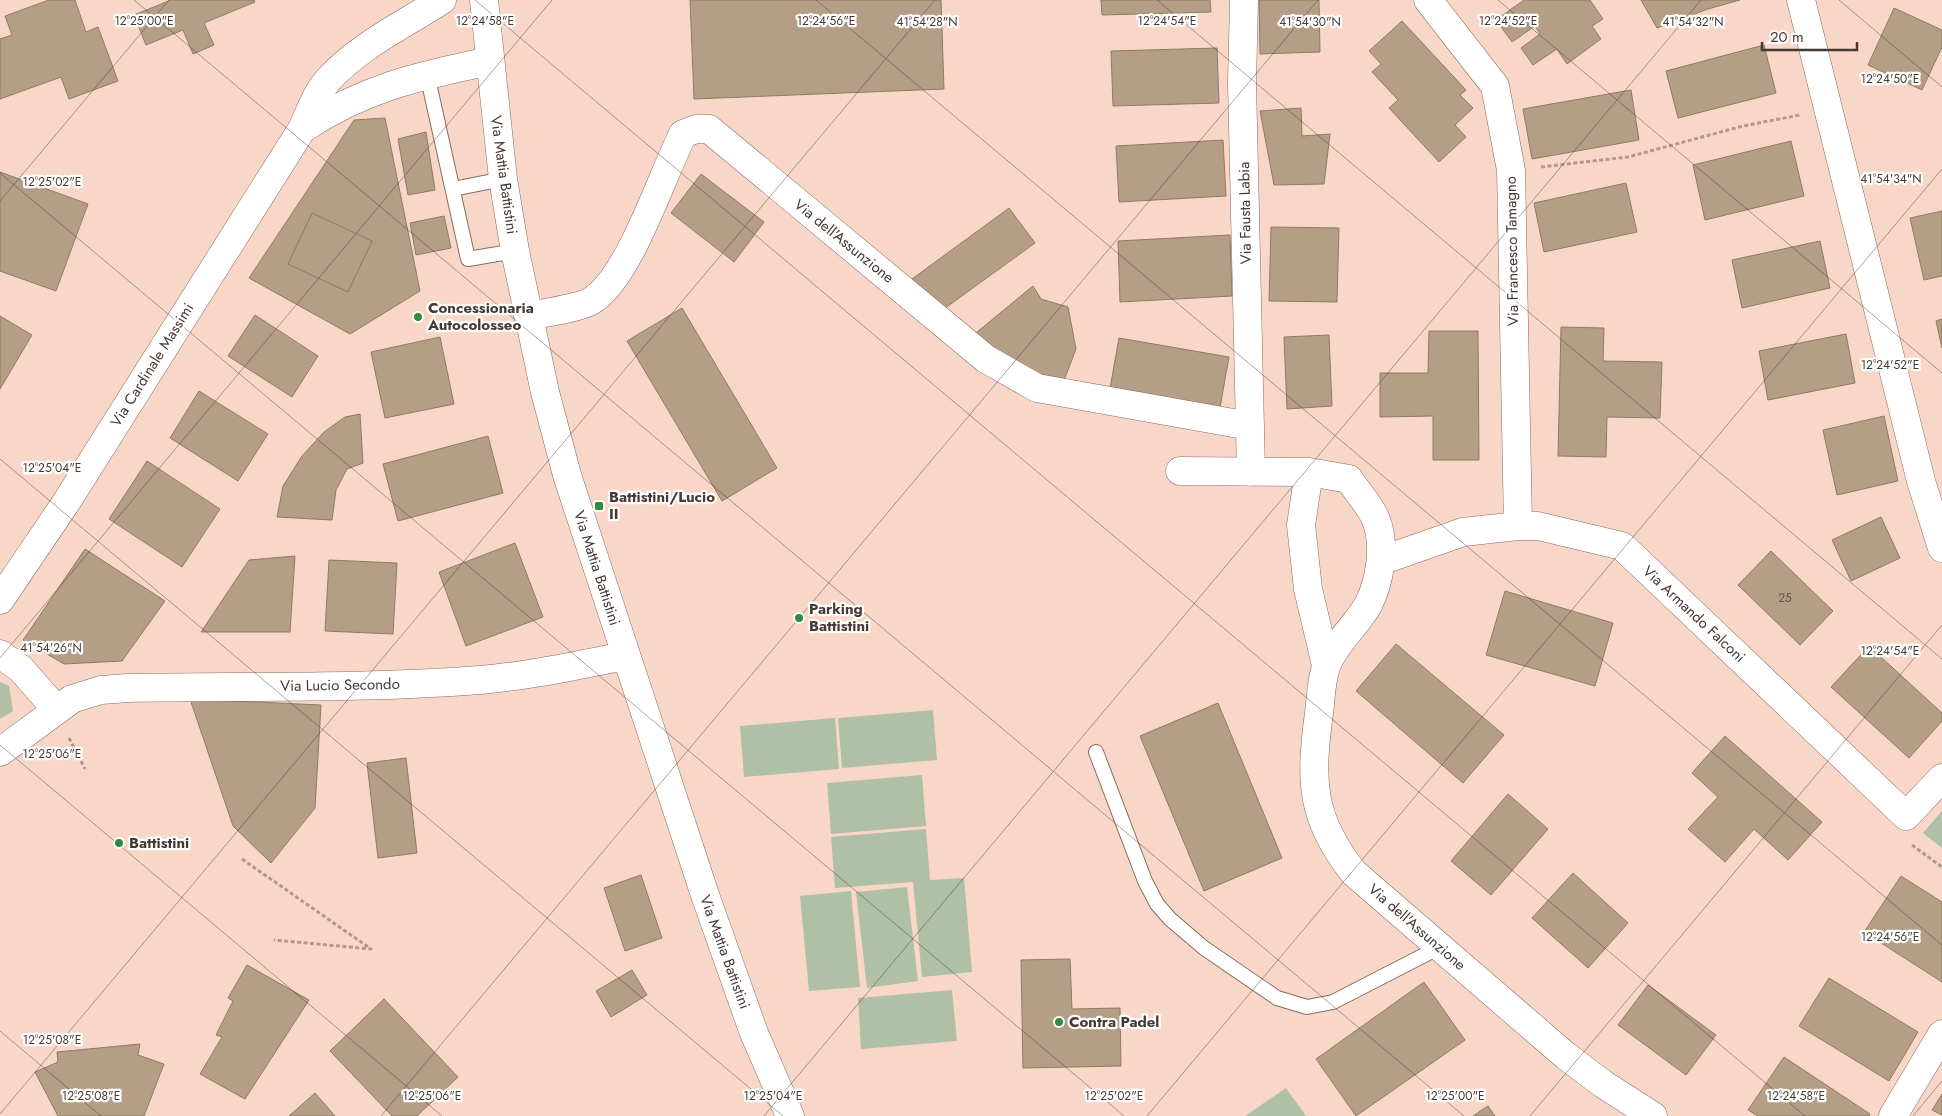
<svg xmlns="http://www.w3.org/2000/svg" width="1942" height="1116" font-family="Jost,sans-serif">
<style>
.green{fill:#afc0a6}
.building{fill:#b49e85;stroke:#8f7b62}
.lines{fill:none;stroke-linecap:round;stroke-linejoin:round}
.service-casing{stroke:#896b5e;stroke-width:16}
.minor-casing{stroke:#896b5e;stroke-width:29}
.secondary-casing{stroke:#896b5e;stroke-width:29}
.path{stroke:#b1978c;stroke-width:3;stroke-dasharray:4 2.5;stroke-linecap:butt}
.service{stroke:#fff;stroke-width:14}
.minor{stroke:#fff;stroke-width:28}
.secondary{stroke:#fff;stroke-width:28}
.ticks{fill:none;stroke:#463832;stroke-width:1;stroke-opacity:0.45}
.poi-dot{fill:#2e8c3e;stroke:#fff;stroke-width:2}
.labels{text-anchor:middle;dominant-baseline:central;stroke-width:4.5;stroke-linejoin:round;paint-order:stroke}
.number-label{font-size:12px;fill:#625247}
.street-label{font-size:15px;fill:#463832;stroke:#fff}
.poi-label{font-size:15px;font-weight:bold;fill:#463832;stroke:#fff;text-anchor:start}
.ticks-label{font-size:12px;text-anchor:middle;fill:#463832;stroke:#fff;stroke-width:4.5;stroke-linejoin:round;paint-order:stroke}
</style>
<rect width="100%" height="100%" fill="#f9d7c8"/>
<path class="green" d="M 0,682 L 9,686 L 13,711 L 0,719 Z
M 933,710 L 937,760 L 842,768 L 838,718 Z
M 835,718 L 839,769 L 744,777 L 740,726 Z
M 922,775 L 926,826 L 831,834 L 827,783 Z
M 1942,811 L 1942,848 L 1923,833 Z
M 926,829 L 930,880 L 964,878 L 972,972 L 922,977 L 913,882 L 835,888 L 831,837 Z
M 907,887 L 918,981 L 867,988 L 856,892 Z
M 851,891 L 860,987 L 809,991 L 800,896 Z
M 952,990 L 957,1041 L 861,1049 L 858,998 Z
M 1286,1088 L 1306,1116 L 1245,1116 Z"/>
<path class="building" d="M 49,0 L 75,0 L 86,32 L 98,27 L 118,81 L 69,99 L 61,77 L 0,99 L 0,39 L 12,35 L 5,16 Z
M 171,0 L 254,0 L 255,2 L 204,23 L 214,45 L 193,54 L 183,30 L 146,45 L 134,15 Z
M 690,0 L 941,0 L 944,89 L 694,99 Z
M 1101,0 L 1210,0 L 1211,12 L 1102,15 Z
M 1259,0 L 1319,0 L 1320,52 L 1260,54 Z
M 1524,0 L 1590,0 L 1603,19 L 1592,26 L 1601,39 L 1567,64 L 1557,49 L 1533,65 L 1521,48 L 1540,34 L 1535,26 L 1512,42 L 1496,20 Z
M 1641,0 L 1740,0 L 1708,9 L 1657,28 Z
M 1894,8 L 1942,30 L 1942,47 L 1922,90 L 1868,65 Z
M 1402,21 L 1466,90 L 1460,95 L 1473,108 L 1455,125 L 1466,137 L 1439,162 L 1389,108 L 1398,100 L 1372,72 L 1381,64 L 1369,51 Z
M 1764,45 L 1776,93 L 1678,118 L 1666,71 Z
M 1217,48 L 1219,103 L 1113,106 L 1111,51 Z
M 1631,90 L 1639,140 L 1532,159 L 1523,109 Z
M 1301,108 L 1302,136 L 1330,134 L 1324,184 L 1274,185 L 1260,111 Z
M 385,118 L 420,291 L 350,334 L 249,278 L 354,120 Z
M 426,132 L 435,190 L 408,195 L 398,139 Z
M 1223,140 L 1226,196 L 1119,202 L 1116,146 Z
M 1791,141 L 1804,196 L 1705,220 L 1693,165 Z
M 0,172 L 88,204 L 56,291 L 0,271 Z
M 701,174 L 764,222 L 734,262 L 671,213 Z
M 1626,183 L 1637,232 L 1544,252 L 1534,203 Z
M 1009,208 L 1035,243 L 937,314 L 912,279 Z
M 1942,211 L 1942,276 L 1924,280 L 1910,218 Z
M 312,213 L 372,241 L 348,292 L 288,264 Z
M 444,216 L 451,248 L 416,255 L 410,223 Z
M 1271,227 L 1339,228 L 1337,302 L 1269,301 Z
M 1230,235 L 1232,296 L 1120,302 L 1118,241 Z
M 1820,241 L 1830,288 L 1742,308 L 1732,260 Z
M 1033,286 L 1041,299 L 1068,307 L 1076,349 L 1063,383 L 1017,368 L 971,337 Z
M 682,308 L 777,468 L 722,501 L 627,341 Z
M 255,315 L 318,356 L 292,397 L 228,356 Z
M 0,316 L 32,335 L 0,389 Z
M 1942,319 L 1942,348 L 1936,321 Z
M 1561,327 L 1604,328 L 1603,361 L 1662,362 L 1660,418 L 1607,417 L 1606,457 L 1558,456 Z
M 1429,331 L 1478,331 L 1479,460 L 1433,460 L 1433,416 L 1380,417 L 1380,373 L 1428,373 Z
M 1846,334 L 1855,383 L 1768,400 L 1759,351 Z
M 1329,335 L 1332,406 L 1287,409 L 1284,337 Z
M 440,337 L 454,404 L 385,418 L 371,352 Z
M 1119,338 L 1229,357 L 1219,413 L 1109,394 Z
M 199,391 L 268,434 L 238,481 L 170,438 Z
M 360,414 L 363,463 L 347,469 L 336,490 L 332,520 L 277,517 L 283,486 L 302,456 L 324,432 L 345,417 Z
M 1884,416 L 1898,481 L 1837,495 L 1823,430 Z
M 488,436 L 503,493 L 398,521 L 383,464 Z
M 147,461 L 220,509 L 182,567 L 109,519 Z
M 1881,517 L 1900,558 L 1851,581 L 1832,540 Z
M 515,543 L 543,617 L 466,646 L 439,572 Z
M 85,549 L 165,601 L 122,661 L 64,664 L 23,640 Z
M 1771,551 L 1833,611 L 1800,645 L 1738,585 Z
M 295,556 L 290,632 L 201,632 L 249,560 Z
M 329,560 L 397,563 L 393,634 L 325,631 Z
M 1505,591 L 1613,623 L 1595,686 L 1486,655 Z
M 1396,644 L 1504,735 L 1463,783 L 1356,691 Z
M 1869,646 L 1942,713 L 1942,721 L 1909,758 L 1831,687 Z
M 190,699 L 321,705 L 315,808 L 271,863 L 233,826 Z
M 1218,703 L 1282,858 L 1204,891 L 1140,736 Z
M 1725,736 L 1822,822 L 1788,860 L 1754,829 L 1725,862 L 1688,829 L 1718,797 L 1692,773 Z
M 406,758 L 417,853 L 378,858 L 367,763 Z
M 1508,794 L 1548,829 L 1491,895 L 1451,861 Z
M 1573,873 L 1628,923 L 1588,968 L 1532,918 Z
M 641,875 L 662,938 L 625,951 L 604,888 Z
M 1901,876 L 1942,902 L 1942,982 L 1864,932 Z
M 1070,959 L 1072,1009 L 1120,1008 L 1121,1066 L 1023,1068 L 1021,960 Z
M 247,965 L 309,1000 L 245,1099 L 200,1074 L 222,1037 L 216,1035 L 233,1001 L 228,998 Z
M 632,970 L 647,995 L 611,1017 L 596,991 Z
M 1829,978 L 1918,1032 L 1889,1081 L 1799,1026 Z
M 1424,982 L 1465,1040 L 1356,1116 L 1316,1059 Z
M 1648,985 L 1716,1035 L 1686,1075 L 1618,1025 Z
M 384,999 L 458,1077 L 417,1116 L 392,1116 L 330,1051 Z
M 140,1044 L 138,1055 L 164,1064 L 144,1116 L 58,1116 L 35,1072 L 58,1062 L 57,1052 Z
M 1784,1057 L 1870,1114 L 1869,1116 L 1758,1116 L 1748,1110 Z
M 315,1093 L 335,1116 L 289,1116 Z
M 1942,1094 L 1942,1115 L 1932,1110 Z
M 1488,1106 L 1495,1116 L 1473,1116 Z"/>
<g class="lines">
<g class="service-casing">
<path id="service" d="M 427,74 L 468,259 L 515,251
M 453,189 L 503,179
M 1096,752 L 1145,881 L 1157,904 L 1170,919 L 1204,948 L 1277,998 L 1307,1007 L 1333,1002 L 1440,947"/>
</g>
<g class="minor-casing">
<path id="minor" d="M 1244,0 L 1242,83 L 1251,472
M 1428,0 L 1495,86 L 1511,170 L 1518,526
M 1801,0 L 1921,481 L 1942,548
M 302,129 C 364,88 418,76 490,61
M 528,316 C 544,313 579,308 591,301 C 629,279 662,175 683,134 L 696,129 L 709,129 L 986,359 L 1037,388 L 1250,426
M 1180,471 L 1309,472
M 1383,560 L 1463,532 L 1518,526 L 1538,526 L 1622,546 L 1906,816 L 1942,778
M 0,600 L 67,501 L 302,129 C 310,112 316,93 329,79 C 359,46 405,24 442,0
M 0,654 L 21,669 L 56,709
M 1326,665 L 1308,589 L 1301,525 L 1309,472 L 1349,479 C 1357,492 1371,506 1376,520 C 1386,545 1380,582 1368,605 C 1356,626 1336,642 1327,664 C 1321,679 1321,698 1319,713 C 1310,780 1310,818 1354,873 L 1566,1056 L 1603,1084 L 1653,1116
M 0,752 L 72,699 L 101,690 L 128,688 C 245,686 363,689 480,680 C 529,676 578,665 625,656
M 1893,1116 L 1942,1034"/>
</g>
<g class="secondary-casing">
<path id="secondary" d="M 484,0 L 503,179 L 515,251 L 545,392 L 567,475 L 706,898 L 754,1033 L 790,1116"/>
</g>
<path class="path" d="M 1541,167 L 1628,157 L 1743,126 L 1800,115
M 69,738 L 85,769
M 1912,845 L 1942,867
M 242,859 L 371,949 L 274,940"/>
<use href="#service" class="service"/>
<use href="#minor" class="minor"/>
<use href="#secondary" class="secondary"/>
</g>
<path class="ticks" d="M 134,0 L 1464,1116M 475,0 L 1805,1116M 816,0 L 1942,945M 1157,0 L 1942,659M 1498,0 L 1942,373M 1839,0 L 1942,87M 0,173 L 1124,1116M 0,201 L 169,0M 0,459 L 783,1116M 0,658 L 552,0M 0,745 L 442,1116M 0,1031 L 101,1116M 0,1114 L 935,0M 381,1116 L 1318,0M 764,1116 L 1701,0M 1147,1116 L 1942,169M 1530,1116 L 1942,625M 1913,1116 L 1942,1081"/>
<g class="poi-dot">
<circle cx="418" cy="317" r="5"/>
<rect x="594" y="501" width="10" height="10" rx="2.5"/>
<circle cx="799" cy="618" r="5"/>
<circle cx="119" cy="843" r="5"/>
<circle cx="1059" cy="1022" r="5"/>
</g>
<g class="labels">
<g class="number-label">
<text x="1785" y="598">25</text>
</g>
<g class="street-label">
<text transform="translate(504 175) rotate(82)">Via Mattia Battistini</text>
<text transform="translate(1245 213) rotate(-91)">Via Fausta Labia</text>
<text transform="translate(844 241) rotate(39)">Via dell'Assunzione</text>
<text transform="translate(1512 251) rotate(-91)">Via Francesco Tamagno</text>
<text transform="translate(152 365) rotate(-58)">Via Cardinale Massimi</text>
<text transform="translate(597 568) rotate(72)">Via Mattia Battistini</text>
<text transform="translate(1694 614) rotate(43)">Via Armando Falconi</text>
<text transform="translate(340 685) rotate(-1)">Via Lucio Secondo</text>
<text transform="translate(1417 927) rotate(41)">Via dell'Assunzione</text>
<text transform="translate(725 952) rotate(70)">Via Mattia Battistini</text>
</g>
<g class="poi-label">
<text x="428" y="308">Concessionaria<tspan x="428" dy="17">Autocolosseo</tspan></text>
<text x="609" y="497">Battistini/Lucio<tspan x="609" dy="17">II</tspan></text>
<text x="809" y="609">Parking<tspan x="809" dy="17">Battistini</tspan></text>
<text x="129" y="843">Battistini</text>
<text x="1069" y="1022">Contra Padel</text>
</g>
</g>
<g class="ticks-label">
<text x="144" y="25">12°25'00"E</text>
<text x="485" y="25">12°24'58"E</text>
<text x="826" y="25">12°24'56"E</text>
<text x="1508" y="25">12°24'52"E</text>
<text x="1167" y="25">12°24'54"E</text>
<text x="927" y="26">41°54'28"N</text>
<text x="1310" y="26">41°54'30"N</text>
<text x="1693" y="26">41°54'32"N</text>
<text x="1890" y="83">12°24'50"E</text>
<text x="1891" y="183">41°54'34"N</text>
<text x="52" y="186">12°25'02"E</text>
<text x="1890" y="369">12°24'52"E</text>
<text x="52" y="472">12°25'04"E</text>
<text x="51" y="652">41°54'26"N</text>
<text x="1890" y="655">12°24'54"E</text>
<text x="52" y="758">12°25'06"E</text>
<text x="1890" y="941">12°24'56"E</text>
<text x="52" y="1044">12°25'08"E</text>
<text x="91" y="1100">12°25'08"E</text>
<text x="432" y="1100">12°25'06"E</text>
<text x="773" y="1100">12°25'04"E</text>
<text x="1114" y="1100">12°25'02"E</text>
<text x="1455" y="1100">12°25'00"E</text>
<text x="1796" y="1100">12°24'58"E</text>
</g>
<path d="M1762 42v8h95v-8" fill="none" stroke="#463832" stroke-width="2.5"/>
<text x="1770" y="42" font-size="15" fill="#463832" stroke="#ffffff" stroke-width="4" paint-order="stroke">20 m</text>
</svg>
